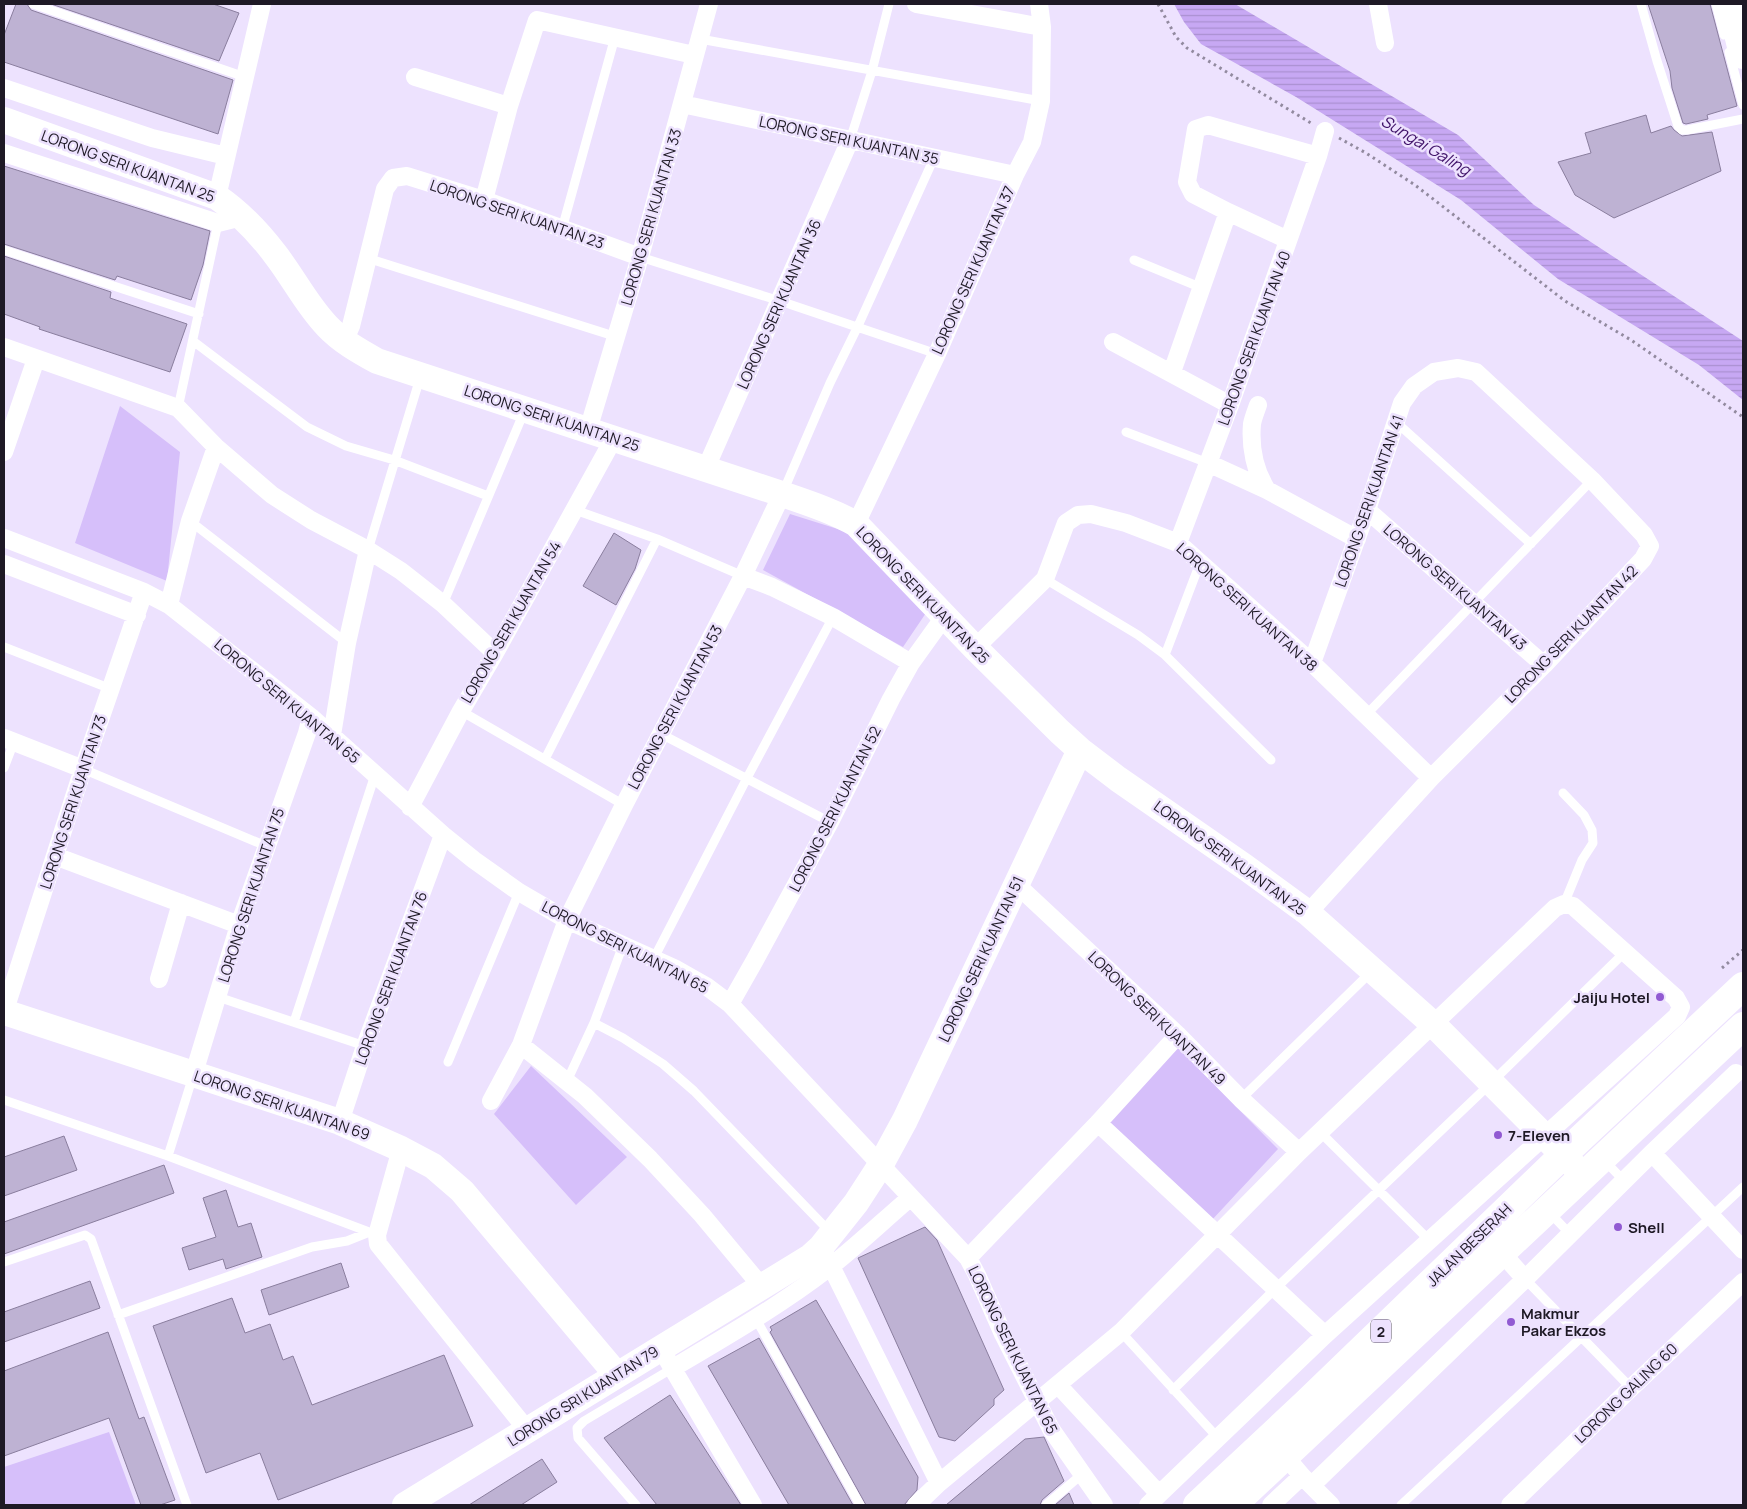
<svg xmlns="http://www.w3.org/2000/svg" width="1747" height="1509" font-family="Manrope,sans-serif">
<style>
.park{fill:#d6bffa}
.water{fill:url(#water-rules)}
.building{fill:#beb2d3;stroke:#8a7e9e}
.lines{fill:none;stroke-linecap:round;stroke-linejoin:round}
.path{stroke:#928a9f;stroke-width:3;stroke-dasharray:2.5 4;stroke-linecap:butt}
.lane{stroke:#fff;stroke-width:9}
.street{stroke:#fff;stroke-width:18}
.secondary{stroke:#fff;stroke-width:26}
.highway{stroke:#fff;stroke-width:28}
.poi-dot{fill:#915ad2;stroke:#ede2fe;stroke-width:2}
.labels{text-anchor:middle;dominant-baseline:central;stroke-width:5;stroke-linejoin:round;paint-order:stroke}
.shield{fill:#ede2fe;stroke:#5c5566;stroke-width:1}
.shield-label{font-size:14px;font-weight:bold;fill:#1e1925}
.street-label{font-size:15px;fill:#1e1925;stroke:#ede2fe}
.poi-label{font-size:15px;font-weight:bold;fill:#1e1925;stroke:#ede2fe;text-anchor:start}
.water-label{font-size:16px;font-style:italic;fill:#401369;stroke:#ede2fe}
</style>
<defs>
<pattern id="water-rules" width="6" height="5" patternUnits="userSpaceOnUse" patternTransform="scale(1.25)"><rect width="6" height="5" fill="#c7a8f3"/><path d="M0 2.5h6" fill="none" stroke="#aa90d0"/></pattern>
</defs>
<rect width="100%" height="100%" fill="#ede2fe"/>
<path class="park" d="M 120,406 L 180,452 L 167,581 L 75,543 Z
M 790,514 L 860,536 L 928,610 L 903,647 L 763,570 Z
M 1175,1045 L 1278,1149 L 1211,1221 L 1108,1122 Z
M 531,1066 L 627,1157 L 576,1205 L 494,1114 Z
M 109,1432 L 136,1505 L 4,1505 L 4,1467 Z"/>
<path class="water" d="M 1174,4 L 1235,4 L 1458,135 L 1534,205 L 1743,341 L 1743,400 L 1699,365 L 1558,279 L 1461,200 L 1296,97 L 1201,44 L 1184,22 Z"/>
<path class="building" d="M 16,4 L 27,4 L 31,10 L 233,80 L 218,134 L 4,62 L 4,35 Z
M 51,4 L 213,4 L 239,13 L 219,61 Z
M 1648,4 L 1710,4 L 1737,106 L 1707,115 L 1708,119 L 1686,124 L 1683,123 L 1672,88 L 1670,71 Z
M 1646,115 L 1651,133 L 1671,126 L 1674,130 L 1682,136 L 1712,132 L 1721,171 L 1614,218 L 1575,195 L 1558,162 L 1591,153 L 1585,133 Z
M 4,166 L 210,231 L 203,265 L 191,300 L 117,276 L 115,280 L 4,244 Z
M 4,256 L 111,292 L 110,298 L 187,324 L 170,372 L 39,329 L 40,327 L 4,314 Z
M 614,533 L 641,550 L 635,569 L 616,605 L 583,586 Z
M 64,1136 L 77,1170 L 4,1196 L 4,1157 Z
M 164,1165 L 174,1193 L 4,1254 L 4,1222 Z
M 226,1190 L 238,1227 L 251,1223 L 262,1257 L 226,1269 L 223,1259 L 189,1270 L 182,1248 L 216,1237 L 203,1198 Z
M 925,1227 L 937,1240 L 1004,1390 L 994,1399 L 994,1405 L 955,1441 L 939,1437 L 858,1258 Z
M 341,1263 L 349,1287 L 269,1315 L 261,1290 Z
M 90,1281 L 100,1308 L 4,1342 L 4,1312 Z
M 232,1298 L 245,1333 L 270,1324 L 283,1360 L 293,1356 L 312,1405 L 444,1355 L 473,1426 L 278,1500 L 260,1453 L 206,1473 L 153,1326 Z
M 816,1300 L 918,1477 L 917,1490 L 904,1505 L 866,1505 L 770,1332 L 772,1330 L 770,1327 Z
M 108,1332 L 139,1419 L 144,1417 L 175,1500 L 160,1505 L 141,1505 L 109,1418 L 4,1456 L 4,1371 Z
M 759,1338 L 853,1505 L 789,1505 L 708,1366 Z
M 670,1395 L 734,1494 L 741,1505 L 657,1505 L 604,1438 Z
M 1044,1437 L 1064,1481 L 1042,1500 L 1040,1505 L 946,1505 L 1025,1439 Z
M 542,1459 L 557,1482 L 521,1505 L 469,1505 Z
M 1069,1493 L 1074,1505 L 1055,1505 Z"/>
<g class="lines">
<path class="path" d="M 1158,4 L 1176,37 L 1187,48 L 1311,123
M 1339,138 L 1366,153 L 1415,185 L 1565,301 L 1631,340 L 1743,417
M 1722,968 L 1743,950"/>
<path class="lane" d="M 33,4 L 245,77
M 1641,4 L 1657,61 L 1678,126 L 1682,130 L 1687,130 L 1743,119
M 1716,4 L 1724,35
M 700,39 L 1041,101
M 1729,52 L 1743,105
M 850,140 L 872,71 L 889,4
M 562,229 L 615,37
M 4,250 L 199,314
M 640,257 L 780,301 L 937,354
M 367,258 L 617,337
M 1134,260 L 1202,288
M 193,341 L 307,427 L 346,446 L 394,460 L 488,496
M 178,408 L 218,223
M 1396,422 L 1531,544
M 1126,432 L 1208,463
M 783,492 L 830,383 L 858,326 L 934,158
M 575,510 L 657,539 L 743,576
M 190,521 L 347,643
M 368,550 L 420,378
M 1045,579 L 1138,635 L 1165,655 L 1271,760
M 443,604 L 524,412
M 4,647 L 111,689
M 1165,655 L 1200,563
M 461,711 L 624,805
M 1366,715 L 1592,480
M 661,734 L 830,822
M 545,759 L 657,539
M 4,768 L 14,742
M 83,769 L 266,846
M 1563,793 L 1584,815 L 1592,830 L 1593,843 L 1582,860 L 1564,904
M 653,960 L 747,778 L 833,617
M 218,997 L 365,1046
M 294,1022 L 375,775
M 594,1023 L 623,1038 L 663,1064 L 694,1091 L 830,1232
M 448,1062 L 519,892
M 567,1081 L 594,1023 L 623,945
M 1241,1099 L 1372,971
M 4,1100 L 168,1156 L 377,1235
M 1320,1132 L 1429,1240
M 168,1156 L 193,1076
M 1605,1161 L 1624,1181
M 1550,1213 L 1570,1234
M 4,1262 L 85,1235 L 91,1239 L 187,1505
M 1525,1279 L 1631,1388
M 118,1315 L 312,1247 L 347,1241 L 367,1233
M 756,1319 L 860,1505
M 1121,1332 L 1218,1438
M 1173,1390 L 1275,1289 L 1491,1083 L 1625,952
M 636,1505 L 578,1438 L 577,1428 L 584,1421 L 673,1368
M 1046,1505 L 1081,1475
M 1401,1505 L 1743,1187"/>
<path class="street" d="M 916,4 L 1042,27
M 1378,4 L 1385,43
M 415,77 L 509,106
M 4,88 L 152,138 L 226,156
M 682,104 L 1015,175
M 4,153 L 218,223 L 242,217
M 217,197 L 262,4
M 484,200 L 509,106 L 537,20 L 694,55
M 1228,212 L 1193,194 L 1187,182 L 1196,129 L 1208,125 L 1318,156
M 344,342 L 351,326 L 385,189 L 393,178 L 407,176 L 484,200 L 640,257
M 1113,342 L 1230,405
M 4,347 L 178,408 L 216,447 L 272,495 L 311,520 L 368,550 L 401,571 L 443,604 L 495,653
M 1172,372 L 1228,212 L 1288,240
M 1258,405 C 1256,411 1253,418 1252,424 C 1250,447 1255,471 1267,490
M 588,430 L 640,257 L 709,4
M 4,452 L 36,359
M 1208,463 L 1267,490 L 1357,539
M 706,468 L 850,140
M 1367,510 L 1544,665
M 856,524 L 937,354 L 1015,175 L 1032,142 L 1041,101 L 1042,27 L 1039,4
M 4,538 L 144,592 L 169,605 L 311,717 L 443,835 L 474,860 L 519,892 L 567,920 L 676,969 L 706,986 L 730,1004 L 968,1258 L 977,1275 L 1003,1334 L 1051,1429 L 1104,1505
M 1178,543 L 1230,405 L 1318,156 L 1325,131
M 4,564 L 137,615
M 743,576 L 772,587 L 833,617 L 911,663
M 169,605 L 190,521 L 216,447
M 975,648 L 1045,579 L 1066,523 L 1078,515 L 1091,514 L 1126,523 L 1178,543 L 1312,663 L 1431,778
M 332,735 L 347,643 L 368,550
M 4,738 L 83,769
M 410,807 L 461,711 L 495,653 L 614,438
M 55,856 L 239,925
M 1016,884 L 1178,1035 L 1241,1099 L 1299,1152
M 1308,913 L 1431,778 L 1544,665 L 1643,559 L 1650,546 L 1644,535 L 1592,480 L 1476,372 L 1458,368 L 1434,372 L 1414,386 L 1402,403 L 1367,510 L 1312,663
M 159,979 L 181,903
M 730,1004 L 755,960 L 830,822 L 891,699 L 911,663 L 944,617
M 4,1013 L 83,769 L 144,592
M 521,1045 L 585,1096 L 650,1159 L 702,1215 L 762,1287
M 194,1073 L 239,925 L 307,733 L 311,717
M 491,1101 L 521,1045 L 567,920 L 624,805 L 743,576 L 782,494
M 340,1122 L 365,1046 L 443,835
M 1098,1123 L 1325,1335
M 401,1149 L 377,1235 L 378,1244 L 528,1431
M 1652,1153 L 1743,1250
M 826,1256 L 939,1483
M 968,1258 L 1098,1123 L 1178,1035
M 1525,1279 L 1652,1153 L 1736,1073
M 667,1359 L 753,1505
M 673,1368 C 727,1336 781,1305 830,1267 C 858,1245 884,1220 911,1197
M 1058,1385 L 1159,1494
M 1285,1456 L 1302,1476 L 1331,1505
M 1312,1485 L 1525,1279 L 1502,1253
M 916,1505 L 939,1483 L 1121,1332 L 1299,1152 L 1555,908 L 1564,904 L 1573,906 L 1676,998 L 1681,1007 L 1677,1016 L 1325,1335 L 1148,1505
M 1271,1505 L 1302,1476
M 1510,1505 L 1631,1388 L 1743,1282"/>
<path class="secondary" d="M 4,120 L 217,197 C 239,212 259,233 275,254 C 293,277 306,304 327,326 C 341,341 359,351 377,361 L 782,494 C 808,503 833,511 856,524 L 975,648 L 1060,732 L 1080,750 L 1118,779 L 1245,867 L 1308,913 L 1434,1025 L 1584,1176
M 4,1012 L 340,1122 L 401,1149 L 433,1166 L 462,1191 L 617,1375
M 405,1505 L 810,1257 L 821,1247 L 856,1203 L 880,1166 L 905,1120 L 1080,750"/>
<path class="highway" d="M 1731,4 L 1743,55
M 1197,1505 L 1306,1403 L 1563,1155 L 1743,986
M 1233,1505 L 1743,1026"/>
</g>
<g class="poi-dot">
<circle cx="1660" cy="997" r="5"/>
<circle cx="1498" cy="1135" r="5"/>
<circle cx="1618" cy="1227" r="5"/>
<circle cx="1511" cy="1322" r="5"/>
</g>
<g class="labels">
<rect class="shield" x="1371" y="1319.5" width="20" height="23" rx="4"/>
<g class="shield-label">
<text x="1381" y="1331">2</text>
</g>
<g class="street-label">
<text transform="translate(849 140) rotate(12)">LORONG SERI KUANTAN 35</text>
<text transform="translate(128 166) rotate(20)">LORONG SERI KUANTAN 25</text>
<text transform="translate(517 214) rotate(19)">LORONG SERI KUANTAN 23</text>
<text transform="translate(651 217) rotate(-74)">LORONG SERI KUANTAN 33</text>
<text transform="translate(973 270) rotate(-66)">LORONG SERI KUANTAN 37</text>
<text transform="translate(779 304) rotate(-66)">LORONG SERI KUANTAN 36</text>
<text transform="translate(1254 338) rotate(-70)">LORONG SERI KUANTAN 40</text>
<text transform="translate(552 418) rotate(18)">LORONG SERI KUANTAN 25</text>
<text transform="translate(1369 501) rotate(-71)">LORONG SERI KUANTAN 41</text>
<text transform="translate(1455 587) rotate(41)">LORONG SERI KUANTAN 43</text>
<text transform="translate(923 595) rotate(46)">LORONG SERI KUANTAN 25</text>
<text transform="translate(1247 607) rotate(42)">LORONG SERI KUANTAN 38</text>
<text transform="translate(511 622) rotate(-60)">LORONG SERI KUANTAN 54</text>
<text transform="translate(1571 634) rotate(-46)">LORONG SERI KUANTAN 42</text>
<text transform="translate(287 701) rotate(40)">LORONG SERI KUANTAN 65</text>
<text transform="translate(675 707) rotate(-62)">LORONG SERI KUANTAN 53</text>
<text transform="translate(73 802) rotate(-72)">LORONG SERI KUANTAN 73</text>
<text transform="translate(835 809) rotate(-63)">LORONG SERI KUANTAN 52</text>
<text transform="translate(1230 858) rotate(36)">LORONG SERI KUANTAN 25</text>
<text transform="translate(251 895) rotate(-72)">LORONG SERI KUANTAN 75</text>
<text transform="translate(625 947) rotate(27)">LORONG SERI KUANTAN 65</text>
<text transform="translate(981 959) rotate(-65)">LORONG SERI KUANTAN 51</text>
<text transform="translate(391 978) rotate(-70)">LORONG SERI KUANTAN 76</text>
<text transform="translate(1157 1018) rotate(44)">LORONG SERI KUANTAN 49</text>
<text transform="translate(282 1105) rotate(19)">LORONG SERI KUANTAN 69</text>
<text transform="translate(1469 1245) rotate(-44)">JALAN BESERAH</text>
<text transform="translate(1013 1350) rotate(64)">LORONG SERI KUANTAN 65</text>
<text transform="translate(1626 1393) rotate(-44)">LORONG GALING 60</text>
<text transform="translate(583 1396) rotate(-32)">LORONG SRI KUANTAN 79</text>
</g>
<g class="poi-label">
<text x="1650" y="997" text-anchor="end">Jaiju Hotel</text>
<text x="1508" y="1135">7-Eleven</text>
<text x="1628" y="1227">Shell</text>
<text x="1521" y="1313">Makmur<tspan x="1521" dy="17">Pakar Ekzos</tspan></text>
</g>
<g class="water-label">
<text transform="translate(1426 145) rotate(31)">Sungai Galing</text>
</g>
</g>
<rect width="1747" height="1509" fill="none" stroke="#1e1925" stroke-width="10"/>
</svg>
